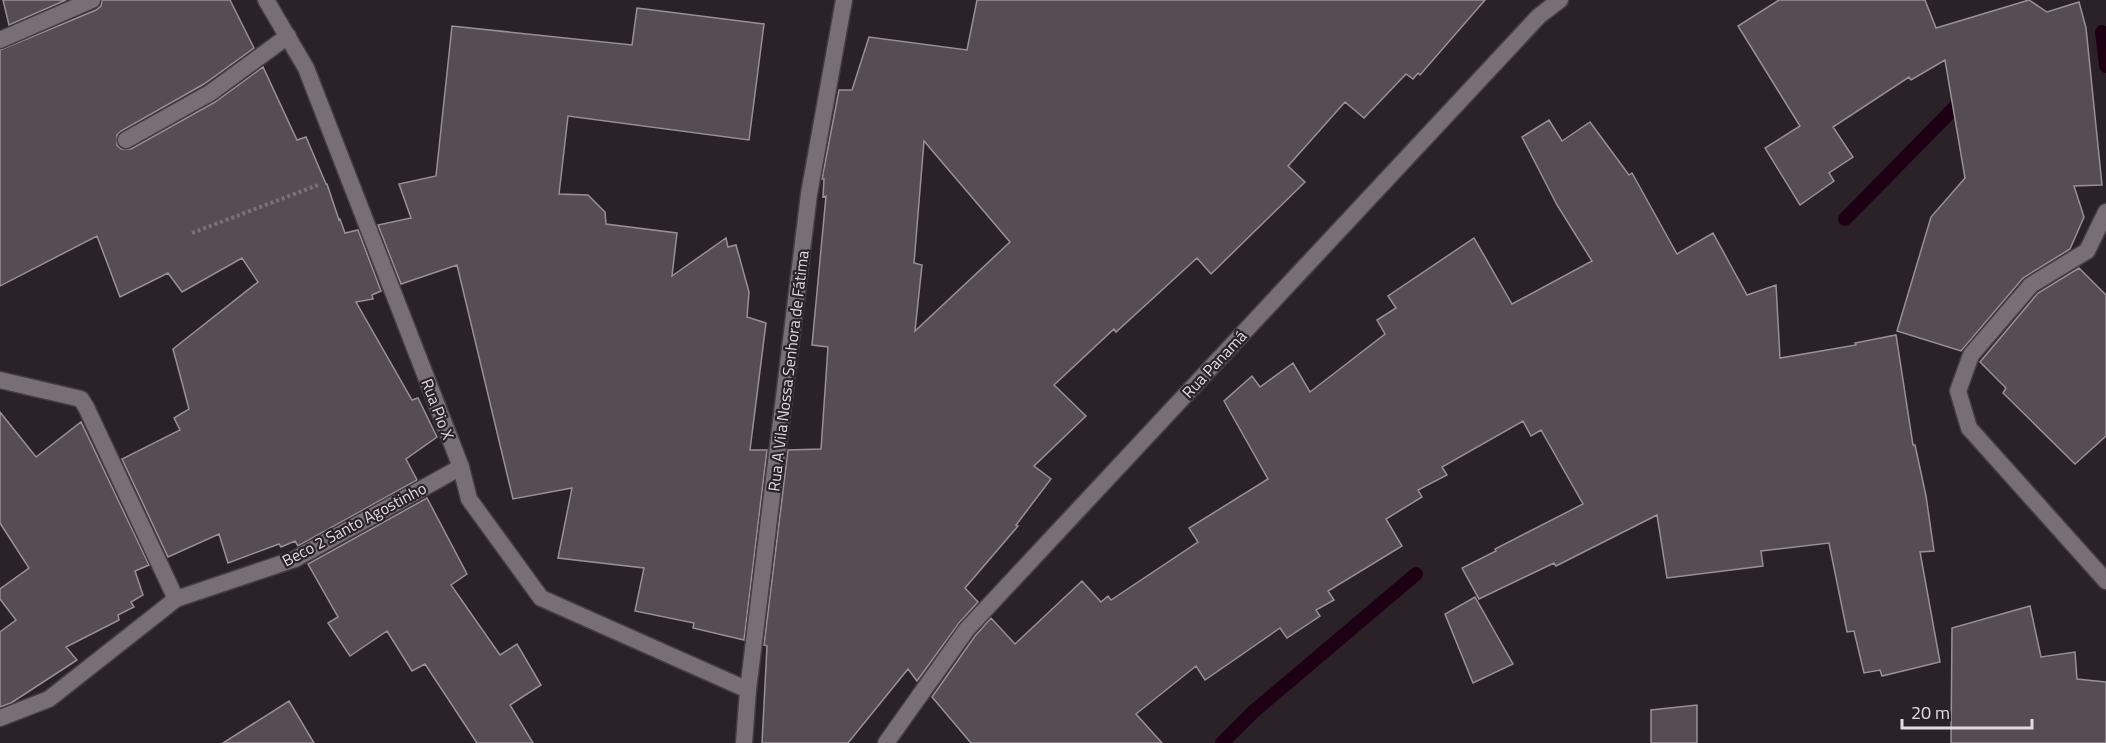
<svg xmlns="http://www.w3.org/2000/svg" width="2106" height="743" font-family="'Titillium Web',sans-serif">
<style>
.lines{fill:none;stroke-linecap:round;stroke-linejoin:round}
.stream{stroke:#1e0015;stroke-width:14}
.building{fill:#574c53;stroke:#9b8f96;stroke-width:1.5;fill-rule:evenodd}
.service-casing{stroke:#443d42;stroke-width:19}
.minor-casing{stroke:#443d42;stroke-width:19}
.tertiary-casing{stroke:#443d42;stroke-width:19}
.path{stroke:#7a7277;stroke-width:4;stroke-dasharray:3 3;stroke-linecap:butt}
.service{stroke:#796e74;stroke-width:16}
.minor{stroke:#796e74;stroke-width:16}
.tertiary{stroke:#796e74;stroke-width:16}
.labels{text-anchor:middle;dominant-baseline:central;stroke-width:4.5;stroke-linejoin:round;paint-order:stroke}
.street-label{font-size:16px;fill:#e1dbdf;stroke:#2b2227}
</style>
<rect width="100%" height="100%" fill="#2b2227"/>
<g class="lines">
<path class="stream" d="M 2102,32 L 2106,66
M 1845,219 L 1962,100
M 1222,743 L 1253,712 L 1416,574"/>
</g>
<path class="building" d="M 3,0 L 66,0 L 9,25 Z
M 102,0 L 230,0 L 254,48 L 204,84 L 121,131 L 117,135 L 117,145 L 121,149 L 131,149 L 215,102 L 263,67 L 297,140 L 306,137 L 326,184 L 327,184 L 339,220 L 340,219 L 345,233 L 358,230 L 381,291 L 372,295 L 373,299 L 356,302 L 412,400 L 418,398 L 437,437 L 406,459 L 417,480 L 298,546 L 295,541 L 281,547 L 279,544 L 228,563 L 219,534 L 168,557 L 122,459 L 180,430 L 174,418 L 189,409 L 173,349 L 258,282 L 242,258 L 182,292 L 168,273 L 120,297 L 97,236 L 0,286 L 0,50 L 96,10 L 101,6 Z
M 977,0 L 1485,0 L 1420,75 L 1418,73 L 1413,79 L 1406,74 L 1364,118 L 1345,102 L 1288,166 L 1305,182 L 1211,274 L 1197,258 L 1116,332 L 1114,329 L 1054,385 L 1086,416 L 1034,466 L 1051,479 L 1016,525 L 1018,526 L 965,588 L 978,602 L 959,623 L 917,681 L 908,669 L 848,743 L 762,743 L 767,646 L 764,645 L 788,450 L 821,449 L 828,347 L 812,345 L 826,196 L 823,197 L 824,179 L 822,179 L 839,90 L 852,90 L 869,37 L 967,50 ZM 924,141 L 1010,242 L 915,331 L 922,265 L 914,263 Z
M 1779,0 L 1925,0 L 1936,28 L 2029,0 L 2047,12 L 2079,2 L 2086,28 L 2102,185 L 2074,186 L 2084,217 L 2070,249 L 2023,278 L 1961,351 L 1897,331 L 1931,217 L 1965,178 L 1945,60 L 1911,80 L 1909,77 L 1833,127 L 1853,157 L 1829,173 L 1834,181 L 1800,205 L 1765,148 L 1800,126 L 1738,26 Z
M 637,8 L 764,24 L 749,140 L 568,116 L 559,194 L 588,195 L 605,212 L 606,224 L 677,233 L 672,276 L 726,238 L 728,247 L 736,245 L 749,292 L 747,317 L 766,323 L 750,450 L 767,450 L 744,640 L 693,628 L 694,623 L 635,611 L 644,568 L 558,558 L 572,488 L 513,499 L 457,265 L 401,284 L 378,225 L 411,218 L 399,184 L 436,176 L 452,26 L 632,45 Z
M 1549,120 L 1562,141 L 1590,122 L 1629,175 L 1632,173 L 1677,254 L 1713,233 L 1747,295 L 1776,285 L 1780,358 L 1856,345 L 1855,343 L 1896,335 L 1913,445 L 1915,445 L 1926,496 L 1934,551 L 1920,552 L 1940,662 L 1882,676 L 1880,670 L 1864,673 L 1854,631 L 1847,632 L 1829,543 L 1761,551 L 1763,566 L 1667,578 L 1657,515 L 1556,566 L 1554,563 L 1479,599 L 1462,568 L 1496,551 L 1495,549 L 1583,504 L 1541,430 L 1531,436 L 1523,421 L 1442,467 L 1447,475 L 1418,490 L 1422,497 L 1386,519 L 1402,546 L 1328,591 L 1334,600 L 1316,610 L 1320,616 L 1287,638 L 1280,628 L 1205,680 L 1196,666 L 1136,714 L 1162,743 L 971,743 L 932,697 L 975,636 L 991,618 L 1015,644 L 1082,581 L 1101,602 L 1108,596 L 1111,600 L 1198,542 L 1189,528 L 1268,479 L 1224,401 L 1252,376 L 1260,387 L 1293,363 L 1310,392 L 1385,334 L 1377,320 L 1396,308 L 1388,296 L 1474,238 L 1512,304 L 1592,261 L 1557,205 L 1522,137 Z
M 2079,268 L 2106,295 L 2106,436 L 2075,464 L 2003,393 L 2006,388 L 1980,362 L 2038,293 Z
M 0,412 L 36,457 L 81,422 L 149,565 L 135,571 L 143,595 L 131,602 L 134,607 L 118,615 L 119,620 L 66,647 L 77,660 L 11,703 L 0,707 L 0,632 L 16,620 L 0,599 L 0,589 L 29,568 L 0,523 Z
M 427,498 L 467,574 L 451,585 L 500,655 L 517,644 L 541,685 L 510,705 L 533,743 L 477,743 L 425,664 L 412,671 L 387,631 L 350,656 L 328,623 L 338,617 L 308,564 Z
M 1475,597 L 1513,664 L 1473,683 L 1445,614 Z
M 2030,606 L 2041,657 L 2075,652 L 2077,679 L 2106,682 L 2106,743 L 1951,743 L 1952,628 Z
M 289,701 L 314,743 L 223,743 Z
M 1697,705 L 1697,743 L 1651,743 L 1651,710 Z"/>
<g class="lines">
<g class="service-casing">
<path id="service" d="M 0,40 L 92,0
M 126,140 L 210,93 L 288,36
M 0,380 L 81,399 L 86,407 L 176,599
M 0,718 L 49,699 L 176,599 L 295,559 L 461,467"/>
</g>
<g class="minor-casing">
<path id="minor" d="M 266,0 L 306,68 L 461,467 L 469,499 L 541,598 L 748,690
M 2106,212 L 2087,251 L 2031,285 L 1971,355 L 1958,391 L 1969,428 L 2106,581
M 886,743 L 967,629 L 1539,16 L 1560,0"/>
</g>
<g class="tertiary-casing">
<path id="tertiary" d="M 744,743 L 748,690 L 809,194 L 844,0"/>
</g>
<path class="path" d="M 192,233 L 318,185"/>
<use href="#service" class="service"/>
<use href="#minor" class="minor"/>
<use href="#tertiary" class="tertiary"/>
</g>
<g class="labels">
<g class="street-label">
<text transform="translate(1214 364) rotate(-47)">Rua Panamá</text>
<text transform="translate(788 371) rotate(-83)">Rua A Vila Nossa Senhora de Fátima</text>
<text transform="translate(438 409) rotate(69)">Rua Pio X</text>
<text transform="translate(354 524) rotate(-28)">Beco 2 Santo Agostinho</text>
</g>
</g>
<path d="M1902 719v9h130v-9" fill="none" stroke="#e1dbdf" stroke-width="3"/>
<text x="1911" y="719" font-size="18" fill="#e1dbdf" stroke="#2b2227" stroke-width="4.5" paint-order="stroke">20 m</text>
</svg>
